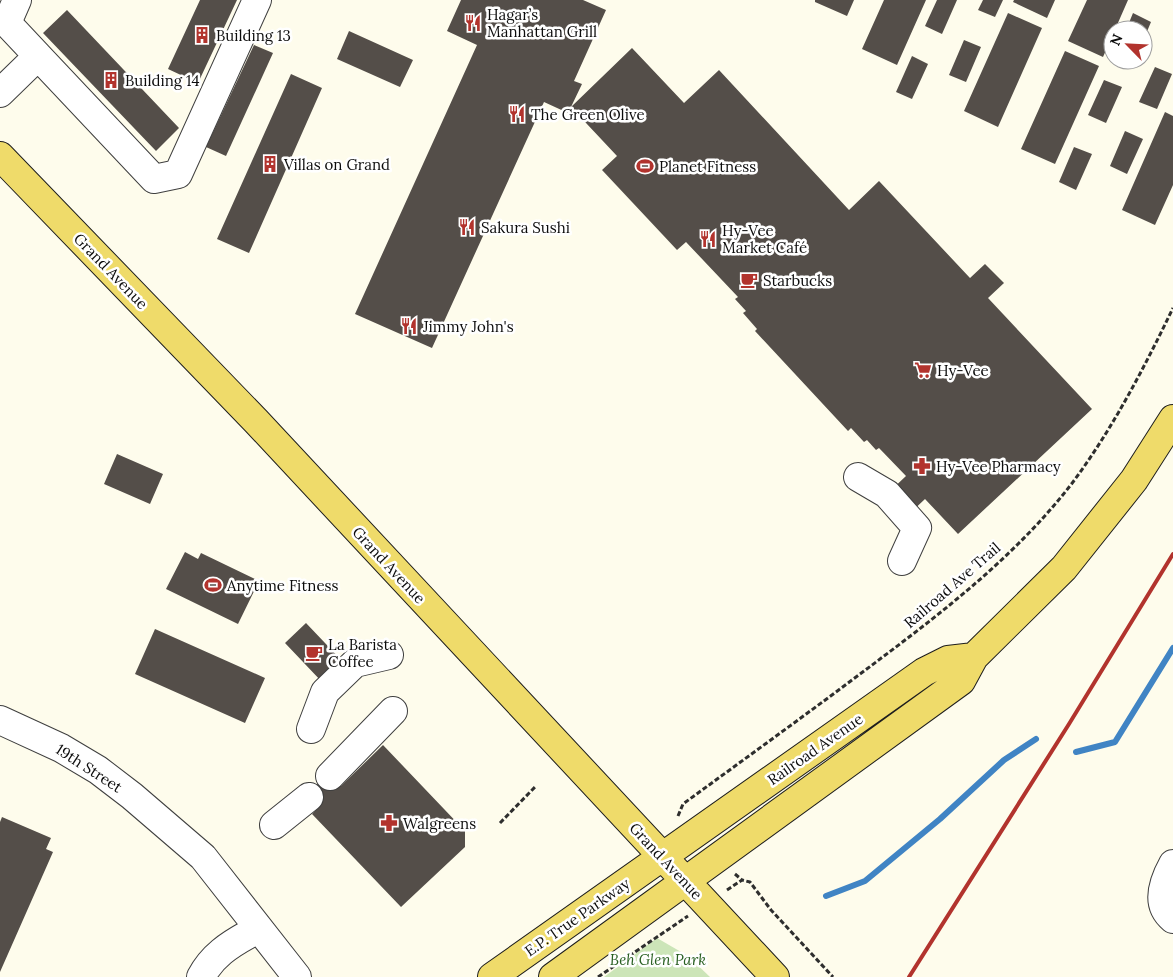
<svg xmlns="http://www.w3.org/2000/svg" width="1173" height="977" font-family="Lora,serif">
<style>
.green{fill:#cce5b8}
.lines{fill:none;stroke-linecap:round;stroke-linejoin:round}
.stream{stroke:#4084c4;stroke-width:6}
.building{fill:#544e49}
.minor-casing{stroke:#3f3f3f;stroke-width:30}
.major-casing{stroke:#1d1d1d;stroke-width:30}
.path{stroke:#2e2e2e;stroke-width:3;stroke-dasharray:5 2.5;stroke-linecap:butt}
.minor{stroke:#fff;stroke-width:28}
.major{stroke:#efdb6a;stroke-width:28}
.rail{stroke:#b2332d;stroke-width:4}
.labels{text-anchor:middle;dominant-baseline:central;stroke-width:5;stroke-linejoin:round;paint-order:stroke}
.poi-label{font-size:15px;fill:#0c0c0c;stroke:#fff;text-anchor:start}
.street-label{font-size:15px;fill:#0c0c0c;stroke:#fff}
.park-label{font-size:15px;font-style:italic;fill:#285f21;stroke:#fff}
</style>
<rect width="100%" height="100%" fill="#fefcec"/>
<path class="green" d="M 657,938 L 688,956 L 710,977 L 604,977 Z"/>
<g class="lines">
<path class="stream" d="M 1076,752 L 1115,742 L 1173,648
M 826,896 L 865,881 L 940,819 L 1004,760 L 1036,739"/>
</g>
<path class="building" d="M 200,0 L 237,0 L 198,83 L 168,69 Z
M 461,0 L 583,0 L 606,10 L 574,81 L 582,84 L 571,107 L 632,48 L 684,103 L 719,70 L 849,210 L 879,181 L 970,278 L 985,264 L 1004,283 L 988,298 L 1092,409 L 958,534 L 925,499 L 907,516 L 887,494 L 906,476 L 879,448 L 876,450 L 867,440 L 864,442 L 851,428 L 848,431 L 755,331 L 757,329 L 743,313 L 746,311 L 735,299 L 738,297 L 686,242 L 677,250 L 602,170 L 617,156 L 571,107 L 568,113 L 544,102 L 432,348 L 355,314 L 477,45 L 447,31 Z
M 815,0 L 854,0 L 847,16 L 815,2 Z
M 884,0 L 926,0 L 897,65 L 862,49 Z
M 937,0 L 957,0 L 942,34 L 925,26 Z
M 983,0 L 1003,0 L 995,17 L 978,10 Z
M 1014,0 L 1055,0 L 1047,18 L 1013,2 Z
M 1087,0 L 1128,0 L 1103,57 L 1068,41 Z
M 67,10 L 179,128 L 156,151 L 43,33 Z
M 1008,13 L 1042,28 L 998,127 L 964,111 Z
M 1133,13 L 1151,22 L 1143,41 L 1143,30 L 1126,30 Z
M 349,31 L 413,60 L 400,87 L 337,59 Z
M 964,40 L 981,47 L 966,82 L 949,75 Z
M 254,45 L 273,53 L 226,156 L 206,147 Z
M 1065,51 L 1099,66 L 1055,164 L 1021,149 Z
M 912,56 L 928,64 L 912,99 L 896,92 Z
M 1155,67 L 1172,74 L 1157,109 L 1139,102 Z
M 291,74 L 322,88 L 249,253 L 217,239 Z
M 1104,80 L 1122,87 L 1106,123 L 1088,115 Z
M 1165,112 L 1173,116 L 1173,185 L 1155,225 L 1122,210 Z
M 1125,131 L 1143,139 L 1127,174 L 1110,166 Z
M 1074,147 L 1092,154 L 1076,190 L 1059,182 Z
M 117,454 L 163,474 L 150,504 L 104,484 Z
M 185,552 L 198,559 L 201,553 L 259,581 L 238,624 L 166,589 Z
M 306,623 L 344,663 L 323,683 L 285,643 Z
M 155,629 L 265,678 L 245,723 L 135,674 Z
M 383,745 L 465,831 L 465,847 L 401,907 L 312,814 L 319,807 L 307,794 L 329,774 L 341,786 Z
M 2,817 L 51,838 L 46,849 L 53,852 L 0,972 L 0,822 Z"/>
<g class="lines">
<g class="minor-casing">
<path id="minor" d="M 38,56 L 154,179 L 178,174 L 257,0
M 0,93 L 38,56 L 7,23 L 17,0
M 858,477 L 887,494 L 917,528 L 902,561
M 0,720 L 61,748 L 98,770 L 132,796 L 203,857 L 297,977
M 311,729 L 325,692 L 355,663 L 389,655
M 330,776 L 393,711
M 274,825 L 309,797
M 1173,864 C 1163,882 1155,904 1173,919
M 201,977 C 212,956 229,945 249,934"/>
</g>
<g class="major-casing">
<path id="major" d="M 0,156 L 256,421 L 775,977
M 492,977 L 924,672 L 948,660 L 974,657
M 553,977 L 961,681 L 974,657 L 1064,568 L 1134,480 L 1173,419"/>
</g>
<path class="path" d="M 678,816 L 683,804 C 750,755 818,706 884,656 C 952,605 1021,550 1073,482 C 1113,428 1144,368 1173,308
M 500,823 L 535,787
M 735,874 L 742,880
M 727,890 L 742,880 L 750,882 L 771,910 L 833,977
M 598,977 L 688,916"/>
<use href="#minor" class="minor"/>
<use href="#major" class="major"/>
<path class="rail" d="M 909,977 L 1069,724 L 1173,554"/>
</g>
<defs>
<g id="restaurant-bare" transform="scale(1.35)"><path d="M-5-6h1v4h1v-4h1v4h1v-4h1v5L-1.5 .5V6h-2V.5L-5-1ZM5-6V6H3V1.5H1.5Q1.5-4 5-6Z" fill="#b2332d" stroke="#fff" stroke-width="2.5" paint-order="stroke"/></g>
<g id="building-bare" transform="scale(1.35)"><path d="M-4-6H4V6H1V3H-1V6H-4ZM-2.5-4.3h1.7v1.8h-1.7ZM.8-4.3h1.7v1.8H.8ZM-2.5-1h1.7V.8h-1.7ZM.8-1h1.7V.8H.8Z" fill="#b2332d" stroke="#fff" stroke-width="2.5" paint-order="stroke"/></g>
<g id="stadium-bare" transform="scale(1.35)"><path d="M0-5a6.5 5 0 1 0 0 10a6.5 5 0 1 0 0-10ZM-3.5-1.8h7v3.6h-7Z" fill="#b2332d" stroke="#fff" stroke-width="2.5" paint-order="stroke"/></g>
<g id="cafe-bare" transform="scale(1.35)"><path d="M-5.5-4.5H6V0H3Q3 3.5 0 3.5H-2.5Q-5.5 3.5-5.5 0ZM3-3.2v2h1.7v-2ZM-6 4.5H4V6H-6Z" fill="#b2332d" stroke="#fff" stroke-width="2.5" paint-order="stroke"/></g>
<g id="supermarket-bare" transform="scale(1.35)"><path d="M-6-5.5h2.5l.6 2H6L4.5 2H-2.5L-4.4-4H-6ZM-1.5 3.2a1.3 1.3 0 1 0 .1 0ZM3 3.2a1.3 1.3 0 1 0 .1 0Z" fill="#b2332d" stroke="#fff" stroke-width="2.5" paint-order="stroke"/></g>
<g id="pharmacy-bare" transform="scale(1.35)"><path d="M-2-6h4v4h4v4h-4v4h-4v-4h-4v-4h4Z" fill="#b2332d" stroke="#fff" stroke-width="2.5" paint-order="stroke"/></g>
</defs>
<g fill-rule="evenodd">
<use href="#restaurant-bare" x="473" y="23"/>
<use href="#building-bare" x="202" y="35"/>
<use href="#building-bare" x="111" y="80"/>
<use href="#restaurant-bare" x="517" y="114"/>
<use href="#building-bare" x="270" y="164"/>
<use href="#stadium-bare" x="645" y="166"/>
<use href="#restaurant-bare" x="467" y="227"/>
<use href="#restaurant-bare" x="708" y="239"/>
<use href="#cafe-bare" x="749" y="280"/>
<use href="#restaurant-bare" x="409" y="326"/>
<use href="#supermarket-bare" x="923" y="370"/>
<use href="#pharmacy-bare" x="922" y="466"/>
<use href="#stadium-bare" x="213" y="585"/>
<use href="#cafe-bare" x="314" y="653"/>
<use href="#pharmacy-bare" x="389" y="823"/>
</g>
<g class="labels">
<g class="poi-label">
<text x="487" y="14">Hagar’s<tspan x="487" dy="17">Manhattan Grill</tspan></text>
<text x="216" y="35">Building 13</text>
<text x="125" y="80">Building 14</text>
<text x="531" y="114">The Green Olive</text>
<text x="284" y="164">Villas on Grand</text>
<text x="659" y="166">Planet Fitness</text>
<text x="481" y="227">Sakura Sushi</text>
<text x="722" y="230">Hy-Vee<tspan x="722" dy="17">Market Café</tspan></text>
<text x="763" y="280">Starbucks</text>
<text x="423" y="326">Jimmy John's</text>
<text x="937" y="370">Hy-Vee</text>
<text x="936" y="466">Hy-Vee Pharmacy</text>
<text x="227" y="585">Anytime Fitness</text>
<text x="328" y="644">La Barista<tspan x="328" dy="17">Coffee</tspan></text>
<text x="403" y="823">Walgreens</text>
</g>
<g class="street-label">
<text transform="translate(111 271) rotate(46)">Grand Avenue</text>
<text transform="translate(389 565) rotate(47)">Grand Avenue</text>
<text transform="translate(952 585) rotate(-41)">Railroad Ave Trail</text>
<text transform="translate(815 749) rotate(-35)">Railroad Avenue</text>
<text transform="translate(89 768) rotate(33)">19th Street</text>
<text transform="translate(666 861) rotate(47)">Grand Avenue</text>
<text transform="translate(577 917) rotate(-35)">E.P. True Parkway</text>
</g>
<g class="park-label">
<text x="658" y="959">Beh Glen Park</text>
</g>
</g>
<g transform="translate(1128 45) rotate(294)"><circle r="24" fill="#ffffff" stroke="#9e9e9e"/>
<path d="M0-4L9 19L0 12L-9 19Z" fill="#b2332d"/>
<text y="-8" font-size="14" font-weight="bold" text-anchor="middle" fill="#0c0c0c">N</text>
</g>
</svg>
